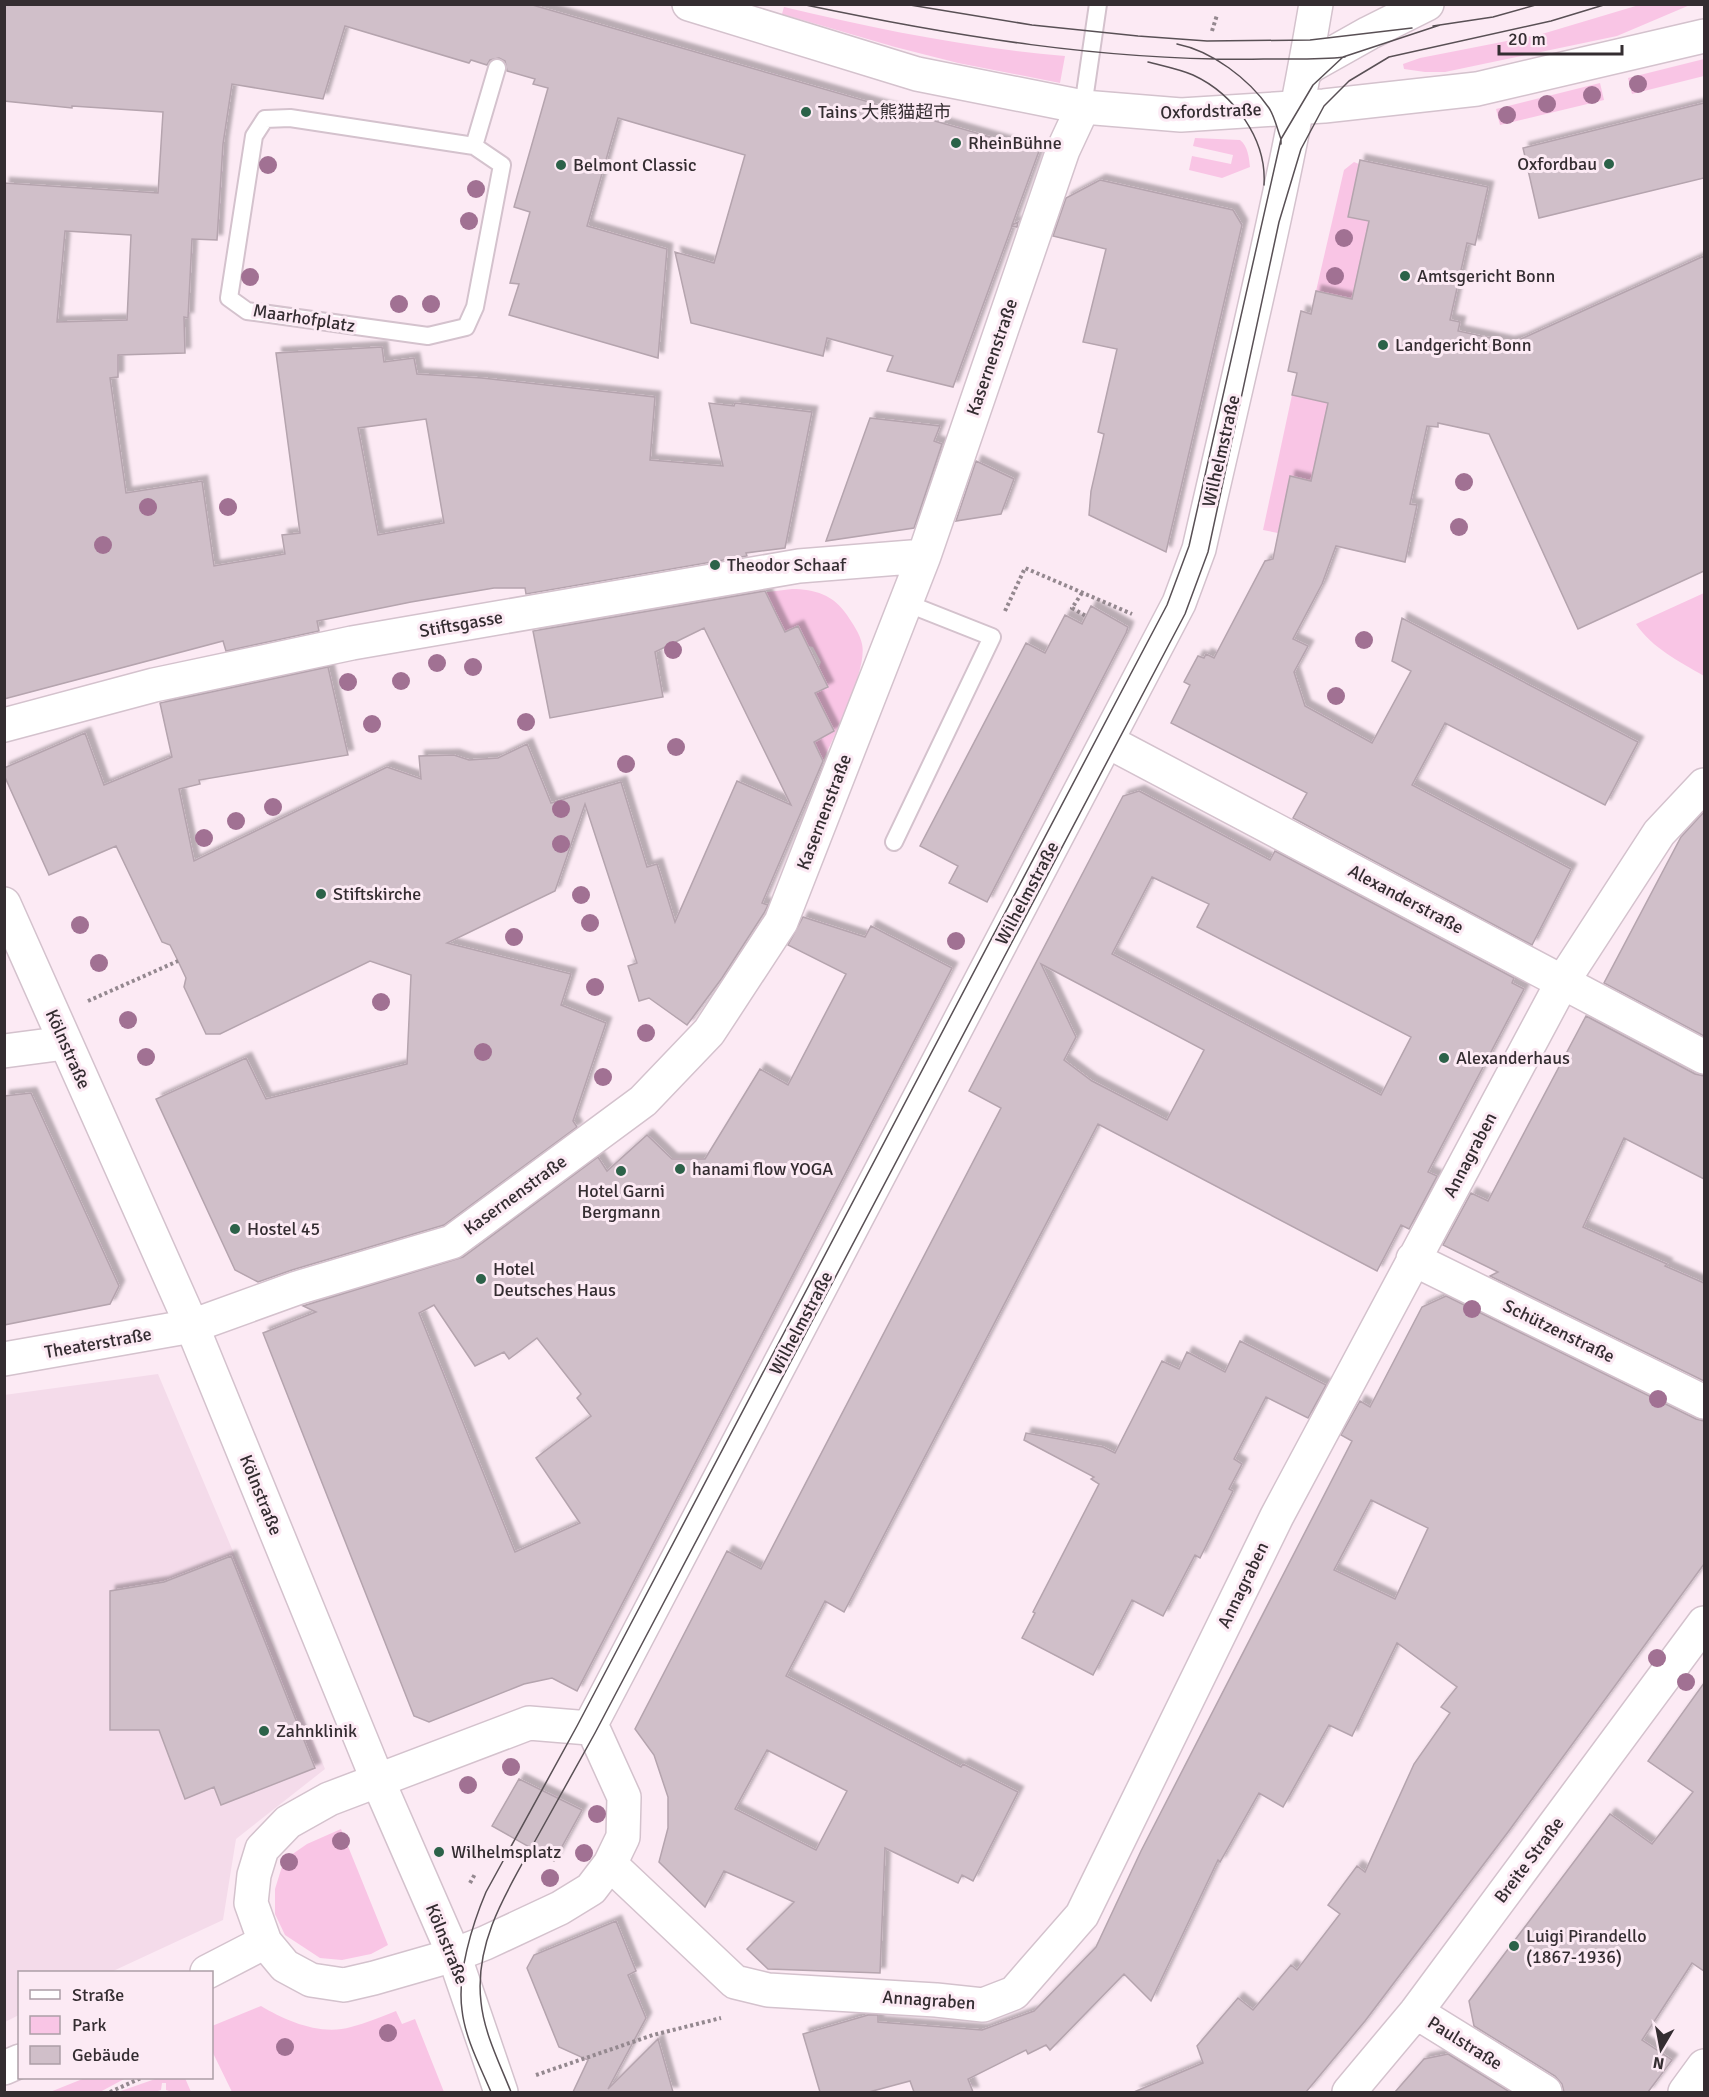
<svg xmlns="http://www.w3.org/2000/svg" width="1709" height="2097" font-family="Signika,'Noto Sans SC',sans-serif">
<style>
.built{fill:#f4dbea}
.green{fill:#f9c5e5}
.building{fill:#d0bfc9;stroke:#b5a4ae;stroke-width:1.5;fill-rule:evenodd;filter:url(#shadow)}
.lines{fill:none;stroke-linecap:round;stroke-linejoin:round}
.service-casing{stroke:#d4c2cd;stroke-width:20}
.minor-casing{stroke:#d4c2cd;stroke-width:36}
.tertiary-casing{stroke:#d4c2cd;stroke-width:36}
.primary-casing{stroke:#d4c2cd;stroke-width:36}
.path{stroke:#94888f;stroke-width:4;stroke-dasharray:3 3;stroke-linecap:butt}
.service{stroke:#fff;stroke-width:16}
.minor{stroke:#fff;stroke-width:33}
.tertiary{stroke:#fff;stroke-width:33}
.primary{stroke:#fff;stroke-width:33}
.tram{stroke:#595055;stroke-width:1.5}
.tree{fill:#a17193}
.poi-dot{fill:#2c6249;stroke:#fceaf4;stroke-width:2}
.labels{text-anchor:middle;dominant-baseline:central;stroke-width:6;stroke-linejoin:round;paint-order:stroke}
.street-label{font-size:18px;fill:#342d31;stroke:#fceaf4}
.poi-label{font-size:18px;fill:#342d31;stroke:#fceaf4;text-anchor:start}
</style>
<defs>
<filter id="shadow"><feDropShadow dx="5.5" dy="-5.5" stdDeviation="1.5" flood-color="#0004"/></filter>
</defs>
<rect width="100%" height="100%" fill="#fceaf4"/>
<path class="built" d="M 158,1374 L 325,1769 L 236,1839 L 223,1920 L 111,1972 L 20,1972 L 19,2015 L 5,2022 L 4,1395 Z"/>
<path class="green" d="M 1639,5 L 1690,5 L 1617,36 L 1445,72 L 1425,72 L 1404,69 L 1403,64 L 1420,58 L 1542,34 Z
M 784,7 C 876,29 970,48 1065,56 L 1060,83 L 958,63 L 895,47 L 782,14 Z
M 1704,59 L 1704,76 L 1632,94 L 1628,78 Z
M 1600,83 L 1604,100 L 1500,125 L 1496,109 Z
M 1195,138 L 1240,140 C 1248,146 1249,158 1250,167 L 1222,178 L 1189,170 L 1192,156 L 1231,164 L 1233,155 L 1193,146 Z
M 1354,162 L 1359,164 L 1348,216 L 1369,221 L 1352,299 L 1316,291 L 1344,170 Z
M 1292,395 L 1328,403 L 1311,481 L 1290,476 L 1278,533 L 1263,530 Z
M 792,589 C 814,589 834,595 847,615 C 853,624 860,634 862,644 C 868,669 834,736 823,761 L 814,742 L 834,731 L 815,693 L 828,687 L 819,667 L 821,662 L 813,647 L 808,646 L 798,626 L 785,632 L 766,594 L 745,595 Z
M 1704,593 L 1704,676 C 1680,662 1652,648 1636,624 Z
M 341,1829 L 388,1945 L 371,1954 L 342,1960 L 320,1958 L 285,1935 L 275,1914 L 275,1889 L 284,1860 L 307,1844 Z
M 261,2006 C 286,2021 321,2036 351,2027 C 366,2023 381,2017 396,2011 L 402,2024 L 415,2019 L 444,2092 L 232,2092 L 212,2051 L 212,2026 Z
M 85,2078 L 126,2078 L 100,2092 L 50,2092 Z
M 158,2078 L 185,2078 L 191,2092 L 172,2092 L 166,2090 L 166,2083 L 162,2083 L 161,2090 C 148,2095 132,2093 118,2092 Z"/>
<path class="building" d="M 4,4 L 529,4 L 1039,151 L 1012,225 L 1018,222 L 1017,227 L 1012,226 L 953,387 L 887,371 L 893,356 L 827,338 L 823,356 L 691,323 L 675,252 L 714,263 L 745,155 L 618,118 L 587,226 L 667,249 L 658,358 L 509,315 L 519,284 L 510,283 L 530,212 L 514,207 L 548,88 L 533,84 L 535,79 L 507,71 L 505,61 L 499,58 L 490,60 L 487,65 L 471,60 L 469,63 L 345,26 L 323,99 L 232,84 L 223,144 L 217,240 L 192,239 L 188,318 L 184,317 L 185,353 L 118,355 L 118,377 L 110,378 L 126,493 L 202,481 L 214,566 L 285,554 L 282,535 L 300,533 L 276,353 L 382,347 L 384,362 L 414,358 L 417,374 L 482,378 L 655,397 L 650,460 L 723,466 L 709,403 L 734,406 L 735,403 L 812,412 L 785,548 L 746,553 L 747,556 L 526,594 L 525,588 L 494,588 L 411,602 L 317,621 L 319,631 L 226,651 L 223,641 L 4,699 L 4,183 L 158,193 L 163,112 L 72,106 L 72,108 L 4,101 ZM 65,231 L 131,235 L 127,320 L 57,322 ZM 426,419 L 444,523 L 378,535 L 358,428 Z
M 1704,103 L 1704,178 L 1539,218 L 1523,148 Z
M 1360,160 L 1488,187 L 1475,245 L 1467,243 L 1450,320 L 1460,322 L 1458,331 L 1509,342 L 1521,339 L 1704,256 L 1704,571 L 1578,629 L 1489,434 L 1438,423 L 1438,427 L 1427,426 L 1410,504 L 1417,505 L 1405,562 L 1336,546 L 1322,584 L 1293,639 L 1308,646 L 1294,672 L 1305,706 L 1372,743 L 1411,671 L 1392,661 L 1402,618 L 1638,742 L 1605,805 L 1445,723 L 1412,785 L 1571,869 L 1532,945 L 1293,818 L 1307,793 L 1171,723 L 1190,685 L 1184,682 L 1198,656 L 1204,658 L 1206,654 L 1214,658 L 1265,561 L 1273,559 L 1290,476 L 1311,481 L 1328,403 L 1292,395 L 1297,373 L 1288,371 L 1301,311 L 1311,314 L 1316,291 L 1352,299 L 1369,221 L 1348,217 Z
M 1100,180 L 1233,210 L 1242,225 L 1166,552 L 1089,515 L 1091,491 L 1104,434 L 1098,432 L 1117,349 L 1083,342 L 1106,249 L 1053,236 L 1066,198 Z
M 870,418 L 940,426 L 934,441 L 942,444 L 914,528 L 826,541 Z
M 976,461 L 1014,479 L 1001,514 L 956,521 Z
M 765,591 L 785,632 L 798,626 L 828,687 L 815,693 L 834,731 L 814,742 L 823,761 L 762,903 L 768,905 L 764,913 L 722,978 L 687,1025 L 649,998 L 639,1001 L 628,966 L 637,963 L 585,804 L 555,891 L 447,943 L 571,974 L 561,1005 L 606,1023 L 573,1121 L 577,1127 L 444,1225 L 292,1270 L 258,1282 L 235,1270 L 156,1099 L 246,1058 L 266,1099 L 407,1064 L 411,975 L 370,961 L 220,1034 L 206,1034 L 184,987 L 186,978 L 178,961 L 170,945 L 162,942 L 116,846 L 49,875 L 4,775 L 4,768 L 85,733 L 104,785 L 172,757 L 160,703 L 328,667 L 348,755 L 199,780 L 200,784 L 179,789 L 194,861 L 387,767 L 421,779 L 419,756 L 454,755 L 469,760 L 498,758 L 527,744 L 551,803 L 621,782 L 647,867 L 657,864 L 675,922 L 737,781 L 791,805 L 704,628 L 655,652 L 663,697 L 550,718 L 533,631 Z
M 1091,606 L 1128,627 L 1126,633 L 987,902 L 949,883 L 958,866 L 920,846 L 1026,643 L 1045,653 L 1065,615 L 1082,624 Z
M 1139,791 L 1270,860 L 1275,851 L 1514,978 L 1512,983 L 1524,989 L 1428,1172 L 1437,1176 L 1409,1229 L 1401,1225 L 1377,1271 L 1098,1124 L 844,1612 L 825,1601 L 786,1676 L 961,1767 L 963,1764 L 1018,1792 L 973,1881 L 962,1875 L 958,1883 L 885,1848 L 880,1973 L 768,1969 L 747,1949 L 794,1902 L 724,1871 L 705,1907 L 659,1862 L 668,1828 L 668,1797 L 654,1755 L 635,1729 L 727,1551 L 761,1569 L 1001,1108 L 969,1091 L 1123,796 ZM 1152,877 L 1209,904 L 1197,927 L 1411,1037 L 1381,1095 L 1112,954 ZM 1041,964 L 1204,1050 L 1167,1120 L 1092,1081 L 1064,1060 L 1076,1037 ZM 767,1750 L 847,1791 L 816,1850 L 735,1809 Z
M 1704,812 L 1704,1036 L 1604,983 L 1681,837 Z
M 803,917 L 865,937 L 871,926 L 952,968 L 577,1691 L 552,1678 L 524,1684 L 429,1722 L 414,1716 L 263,1333 L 316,1312 L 303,1306 L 463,1257 L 598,1157 L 607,1171 L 647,1135 L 672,1159 L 705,1159 L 760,1069 L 788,1085 L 846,974 L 788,945 ZM 434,1305 L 475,1366 L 504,1352 L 509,1359 L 537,1338 L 581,1394 L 577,1398 L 591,1416 L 536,1458 L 580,1523 L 515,1552 L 419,1313 Z
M 1586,1016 L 1695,1074 L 1704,1076 L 1704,1179 L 1624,1138 L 1583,1227 L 1667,1264 L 1665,1266 L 1704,1283 L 1704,1381 L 1490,1276 L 1498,1272 L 1443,1245 L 1471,1193 L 1488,1201 Z
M 31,1093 L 119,1286 L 110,1304 L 4,1325 L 4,1096 Z
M 1446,1296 L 1696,1419 L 1704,1421 L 1704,1564 L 1508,1832 L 1365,2021 L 1306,2092 L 1134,2092 L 1203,2063 L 1197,2046 L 1238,1998 L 1253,2010 L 1291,1965 L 1297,1970 L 1340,1914 L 1328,1905 L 1357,1866 L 1365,1872 L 1414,1764 L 1450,1713 L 1441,1707 L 1457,1687 L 1397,1643 L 1352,1736 L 1329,1725 L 1283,1807 L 1259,1793 L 1220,1862 L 1218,1860 L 1151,2001 L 1124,1974 L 1050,2050 L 1046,2045 L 1028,2054 L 1026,2050 L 968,2079 L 973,2092 L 914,2092 L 910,2081 L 869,2092 L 820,2092 L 803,2034 L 868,2015 L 878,2015 L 878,2022 L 982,2030 L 1034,2011 L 1096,1947 L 1141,1851 L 1352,1441 L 1341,1435 L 1360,1401 L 1370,1407 L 1422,1307 ZM 1371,1500 L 1428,1528 L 1395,1599 L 1334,1570 Z
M 1240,1341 L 1326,1385 L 1308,1418 L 1266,1397 L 1234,1459 L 1242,1464 L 1229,1489 L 1233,1491 L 1200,1558 L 1195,1555 L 1163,1616 L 1132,1600 L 1093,1675 L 1022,1638 L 1035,1613 L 1033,1612 L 1099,1484 L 1091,1479 L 1094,1477 L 1024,1440 L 1026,1433 L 1103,1447 L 1115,1453 L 1162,1361 L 1179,1369 L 1187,1352 L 1225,1372 Z
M 231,1556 L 315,1768 L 221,1805 L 214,1787 L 185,1799 L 159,1730 L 110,1730 L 110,1591 L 164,1582 Z
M 1704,1683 L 1704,1971 L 1692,1963 L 1642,2040 L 1672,2060 L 1648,2092 L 1564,2092 L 1562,2084 L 1555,2076 L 1474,2026 L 1469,2001 L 1610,1814 L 1652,1844 L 1693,1792 L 1648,1761 Z
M 519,1779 L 582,1810 L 554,1861 L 492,1826 Z
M 616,1921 L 636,1971 L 628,1975 L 646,2018 L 608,2089 L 658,2039 L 673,2092 L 573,2092 L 588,2060 L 559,2047 L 527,1968 L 534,1955 Z
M 1448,2054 L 1510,2092 L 1395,2092 L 1424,2059 Z"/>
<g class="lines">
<g class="service-casing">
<path id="service" d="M 1083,107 L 1098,4
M 474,146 L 290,118 L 265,119 L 254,136 L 229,298 L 247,311 L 428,336 L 466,327 L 475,307 L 502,165 L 474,146 L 497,68
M 894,842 L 992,637 L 906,603"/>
</g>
<g class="minor-casing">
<path id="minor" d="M 4,725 L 154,685 L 352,643 L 799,566 L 924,556
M 1107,741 L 1704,1057
M 4,1051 L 65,1043
M 1413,1259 L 1704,1402
M 4,1359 L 192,1326 L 297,1288 L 452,1242 L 643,1101 L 709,1032 L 781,922 L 924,556 L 1063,150 L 1083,107
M 529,1723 L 589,1728 L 595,1733 L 624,1797 L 623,1837 L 610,1864 L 591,1889 L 560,1908 L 485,1943 L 454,1955 L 374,1978 L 344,1985 L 311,1980 L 285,1966 L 265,1942 L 251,1903 L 254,1875 L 262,1849 L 288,1822 L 329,1799 Z
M 589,1728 L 1179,603 L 1199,549 C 1240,368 1285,188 1316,4
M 610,1864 L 735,1982 L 768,1990 L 936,2000 L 983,2005 L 1014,1993 L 1082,1915 L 1277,1516 L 1563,981 L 1659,833 L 1704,785
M 207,1972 L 265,1942
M 1416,2012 L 1545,2092
M 4,2068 L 20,2061
M 1349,2092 L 1416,2012 L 1704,1623
M 1685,2092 L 1704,2066"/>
</g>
<g class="tertiary-casing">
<path id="tertiary" d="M 4,904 L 192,1326 L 378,1781 L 454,1955 L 501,2092"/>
</g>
<g class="primary-casing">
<path id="primary" d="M 689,4 L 917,74 L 1083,107 L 1181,115 L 1324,106 L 1477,89 L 1704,36
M 1305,71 L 1312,65 L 1369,33 L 1427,4"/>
</g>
<path class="path" d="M 1212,31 L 1217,15
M 1082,593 L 1072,608 L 1086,616
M 1005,611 L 1025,568 L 1132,614
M 88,1001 L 178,961
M 470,1883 L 475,1874
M 536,2075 L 653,2035 L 721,2018
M 110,2092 L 141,2078"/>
<use href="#service" class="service"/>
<use href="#minor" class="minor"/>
<use href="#tertiary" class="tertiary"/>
<use href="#primary" class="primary"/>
<path class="tram" d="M 801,4 C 953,36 1108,62 1264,59 C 1291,59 1318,60 1345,57
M 904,4 L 1032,25 L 1138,36 L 1207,41 L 1310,40 L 1412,28
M 1433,26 L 1493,17 L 1539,4
M 1177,44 C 1212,51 1249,79 1269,108 C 1275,117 1277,129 1281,139 L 1281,144
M 1148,62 C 1163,66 1179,69 1193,75 C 1234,94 1267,139 1264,185
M 491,2092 C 480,2066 465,2038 462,2010 C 457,1974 472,1925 486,1892 L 577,1726 L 1167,605 L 1189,546 L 1281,139 L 1313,85 L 1343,57 L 1440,25
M 511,2092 C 500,2064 484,2033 481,2002 C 474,1942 507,1891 535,1841 C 555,1805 575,1769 595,1733 L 1185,614 L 1208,552 L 1279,222 L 1301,149 L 1324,106 L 1349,81 L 1389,57 L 1551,21 L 1607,4"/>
</g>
<g class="tree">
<circle cx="1638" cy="84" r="9"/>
<circle cx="1592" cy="95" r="9"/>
<circle cx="1547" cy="104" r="9"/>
<circle cx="1507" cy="115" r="9"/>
<circle cx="268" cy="165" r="9"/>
<circle cx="476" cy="189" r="9"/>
<circle cx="469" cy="221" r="9"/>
<circle cx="1344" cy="238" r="9"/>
<circle cx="1335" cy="276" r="9"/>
<circle cx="250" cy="277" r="9"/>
<circle cx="399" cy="304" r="9"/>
<circle cx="431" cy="304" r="9"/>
<circle cx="1464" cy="482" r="9"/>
<circle cx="148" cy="507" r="9"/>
<circle cx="228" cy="507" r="9"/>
<circle cx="1459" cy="527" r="9"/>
<circle cx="103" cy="545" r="9"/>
<circle cx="1364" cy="640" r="9"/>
<circle cx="673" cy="650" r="9"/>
<circle cx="437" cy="663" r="9"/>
<circle cx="473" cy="667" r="9"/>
<circle cx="401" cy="681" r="9"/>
<circle cx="348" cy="682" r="9"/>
<circle cx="1336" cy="696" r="9"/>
<circle cx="526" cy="722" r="9"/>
<circle cx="372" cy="724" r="9"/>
<circle cx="676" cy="747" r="9"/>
<circle cx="626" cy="764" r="9"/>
<circle cx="273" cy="807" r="9"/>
<circle cx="561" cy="809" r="9"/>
<circle cx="236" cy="821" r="9"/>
<circle cx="204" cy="838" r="9"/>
<circle cx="561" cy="844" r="9"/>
<circle cx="581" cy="895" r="9"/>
<circle cx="590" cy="923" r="9"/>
<circle cx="80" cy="925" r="9"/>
<circle cx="514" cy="937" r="9"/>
<circle cx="956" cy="941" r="9"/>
<circle cx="99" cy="963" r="9"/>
<circle cx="595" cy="987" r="9"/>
<circle cx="381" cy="1002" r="9"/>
<circle cx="128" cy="1020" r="9"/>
<circle cx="646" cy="1033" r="9"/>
<circle cx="483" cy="1052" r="9"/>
<circle cx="146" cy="1057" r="9"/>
<circle cx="603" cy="1077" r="9"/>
<circle cx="1472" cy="1309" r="9"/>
<circle cx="1658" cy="1399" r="9"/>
<circle cx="1657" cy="1658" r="9"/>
<circle cx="1686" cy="1682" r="9"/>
<circle cx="511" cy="1767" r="9"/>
<circle cx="468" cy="1785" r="9"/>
<circle cx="597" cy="1814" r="9"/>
<circle cx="341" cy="1841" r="9"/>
<circle cx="584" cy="1853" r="9"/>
<circle cx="289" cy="1862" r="9"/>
<circle cx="550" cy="1878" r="9"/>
<circle cx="388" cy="2033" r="9"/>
<circle cx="285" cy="2047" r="9"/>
</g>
<g class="poi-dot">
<circle cx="806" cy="112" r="6"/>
<circle cx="956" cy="143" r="6"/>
<circle cx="1609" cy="164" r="6"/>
<circle cx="561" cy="165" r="6"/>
<circle cx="1405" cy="276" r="6"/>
<circle cx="1383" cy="345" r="6"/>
<circle cx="715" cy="565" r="6"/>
<circle cx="321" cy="894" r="6"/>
<circle cx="1444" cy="1058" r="6"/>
<circle cx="680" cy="1169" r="6"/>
<circle cx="621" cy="1171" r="6"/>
<circle cx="235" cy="1229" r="6"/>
<circle cx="481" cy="1279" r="6"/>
<circle cx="264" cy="1731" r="6"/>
<circle cx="439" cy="1852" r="6"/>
<circle cx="1514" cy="1946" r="6"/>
</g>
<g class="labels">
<g class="street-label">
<text transform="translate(1211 111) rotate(-2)">Oxfordstraße</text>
<text transform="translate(304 318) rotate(9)">Maarhofplatz</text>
<text transform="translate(992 357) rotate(-71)">Kasernenstraße</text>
<text transform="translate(1221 451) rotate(-77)">Wilhelmstraße</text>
<text transform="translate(461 624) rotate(-10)">Stiftsgasse</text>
<text transform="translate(824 812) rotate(-69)">Kasernenstraße</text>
<text transform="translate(1027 893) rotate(-62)">Wilhelmstraße</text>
<text transform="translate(1406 899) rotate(28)">Alexanderstraße</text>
<text transform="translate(68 1049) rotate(66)">Kölnstraße</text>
<text transform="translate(1470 1155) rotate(-62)">Annagraben</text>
<text transform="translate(515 1195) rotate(-36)">Kasernenstraße</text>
<text transform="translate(801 1323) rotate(-62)">Wilhelmstraße</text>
<text transform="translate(1559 1331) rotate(26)">Schützenstraße</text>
<text transform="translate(98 1343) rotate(-10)">Theaterstraße</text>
<text transform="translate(261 1495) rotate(68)">Kölnstraße</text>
<text transform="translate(1243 1585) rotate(-64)">Annagraben</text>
<text transform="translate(1529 1860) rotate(-53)">Breite Straße</text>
<text transform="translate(447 1944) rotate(68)">Kölnstraße</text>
<text transform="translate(929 2000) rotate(4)">Annagraben</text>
<text transform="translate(1465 2043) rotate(32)">Paulstraße</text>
</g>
<g class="poi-label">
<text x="818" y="112">Tains 大熊猫超市</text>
<text x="968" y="143">RheinBühne</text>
<text x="1597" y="164" text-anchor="end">Oxfordbau</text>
<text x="573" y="165">Belmont Classic</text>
<text x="1417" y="276">Amtsgericht Bonn</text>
<text x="1395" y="345">Landgericht Bonn</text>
<text x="727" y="565">Theodor Schaaf</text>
<text x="333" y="894">Stiftskirche</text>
<text x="1456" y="1058">Alexanderhaus</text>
<text x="692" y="1169">hanami flow YOGA</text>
<text x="621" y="1191" text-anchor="middle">Hotel Garni<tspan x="621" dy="21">Bergmann</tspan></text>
<text x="247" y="1229">Hostel 45</text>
<text x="493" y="1269">Hotel<tspan x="493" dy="21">Deutsches Haus</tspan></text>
<text x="276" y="1731">Zahnklinik</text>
<text x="451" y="1852">Wilhelmsplatz</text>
<text x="1526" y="1936">Luigi Pirandello<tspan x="1526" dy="21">(1867-1936)</tspan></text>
</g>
</g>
<rect width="1709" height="2097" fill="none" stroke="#342d31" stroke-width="12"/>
<rect x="18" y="1971" width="195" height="108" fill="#fceaf4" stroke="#ac9ea6" stroke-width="1.5"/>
<rect x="30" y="1990" width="30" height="9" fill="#ffffff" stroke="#ac9ea6" stroke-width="1.5"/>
<text x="72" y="2001" font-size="18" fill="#342d31">Straße</text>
<rect x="30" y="2016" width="30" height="18" fill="#f9c5e5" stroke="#ac9ea6" stroke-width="1.5"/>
<text x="72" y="2031" font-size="18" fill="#342d31">Park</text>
<rect x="30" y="2046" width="30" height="18" fill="#d0bfc9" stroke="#ac9ea6" stroke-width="1.5"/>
<text x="72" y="2061" font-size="18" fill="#342d31">Gebäude</text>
<g transform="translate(1661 2049) rotate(190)" stroke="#fceaf4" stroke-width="4.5" paint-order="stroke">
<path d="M0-4.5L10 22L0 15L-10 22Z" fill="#342d31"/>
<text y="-9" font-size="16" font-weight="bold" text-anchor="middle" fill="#342d31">N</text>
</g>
<path d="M1499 45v9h123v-9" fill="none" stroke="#342d31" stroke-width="3"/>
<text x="1508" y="45" font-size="18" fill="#342d31" stroke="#fceaf4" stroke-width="4.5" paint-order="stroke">20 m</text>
</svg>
